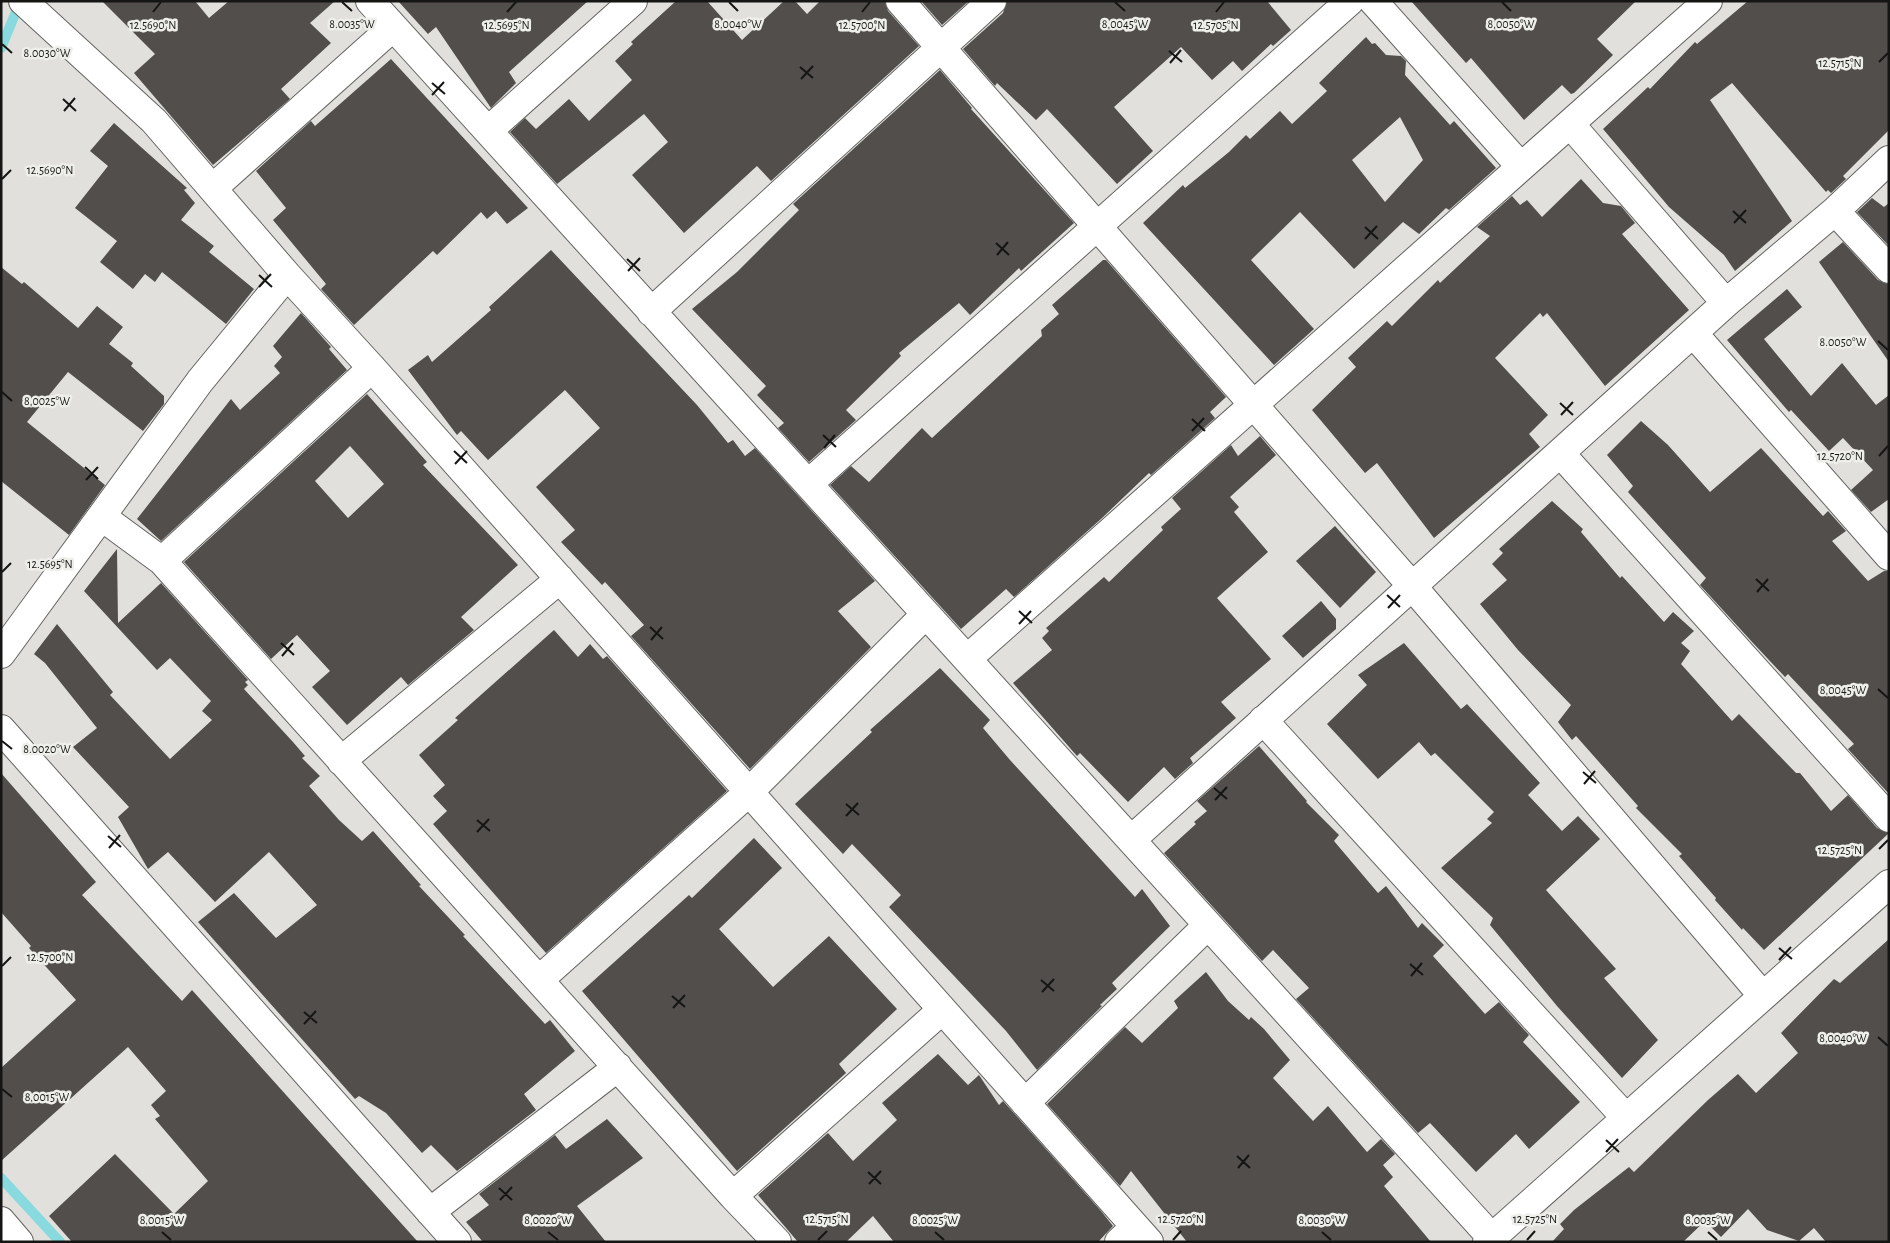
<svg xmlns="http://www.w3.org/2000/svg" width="1890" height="1243" font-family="'Alegreya Sans',sans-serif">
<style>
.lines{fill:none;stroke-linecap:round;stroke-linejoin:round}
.stream{stroke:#88dade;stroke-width:10}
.building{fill:#514e4c;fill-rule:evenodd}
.minor-casing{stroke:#646461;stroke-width:30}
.major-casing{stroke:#646461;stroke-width:30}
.minor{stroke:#fff;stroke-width:28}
.major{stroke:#fff;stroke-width:28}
.ticks{fill:none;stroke:#151514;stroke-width:2}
.ticks-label{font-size:12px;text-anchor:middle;fill:#151514;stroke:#eeeeea;stroke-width:5;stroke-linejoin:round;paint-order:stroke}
</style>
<rect width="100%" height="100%" fill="#e1e0dd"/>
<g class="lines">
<path class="stream" d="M 1,48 L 20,2
M 1,1178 L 60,1242"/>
</g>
<path class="building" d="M 102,1 L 195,1 L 209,18 L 229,1 L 335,1 L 310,23 L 331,43 L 281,89 L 290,99 L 213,165 L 134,73 L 155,54 Z
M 398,1 L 588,1 L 509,72 L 516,83 L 491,108 L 436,27 L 428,34 Z
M 676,1 L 707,1 L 742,40 L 784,1 L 795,1 L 807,14 L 820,1 L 885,1 L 888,11 L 919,46 L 771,181 L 757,166 L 684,233 L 632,175 L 668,142 L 644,114 L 557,184 L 510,132 L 525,118 L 536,129 L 569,99 L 589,121 L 632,80 L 615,61 L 633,44 L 631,42 Z
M 921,1 L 969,1 L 942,25 Z
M 1007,1 L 1267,1 L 1291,30 L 1273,46 L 1271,44 L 1242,71 L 1233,61 L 1212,80 L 1181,47 L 1114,107 L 1153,151 L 1117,184 L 1047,109 L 1036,120 L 997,83 L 995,86 L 963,49 L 1003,13 Z
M 1411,1 L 1636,1 L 1597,39 L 1613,55 L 1574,93 L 1571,94 L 1562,85 L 1524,120 L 1471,58 L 1466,63 Z
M 1748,1 L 1889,1 L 1889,130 L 1843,176 L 1846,179 L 1831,193 L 1828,190 L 1826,192 L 1732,83 L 1710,100 L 1792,221 L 1735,271 L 1724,255 L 1669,207 L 1603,129 L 1648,87 L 1650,89 L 1695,42 L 1697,44 Z
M 1366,37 L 1372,44 L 1375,43 L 1386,55 L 1401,56 L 1406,61 L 1405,75 L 1450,125 L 1454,121 L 1496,168 L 1449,210 L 1446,208 L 1419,234 L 1403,222 L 1354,269 L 1300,212 L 1251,260 L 1314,329 L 1274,365 L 1143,223 L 1183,185 L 1185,188 L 1229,152 L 1246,135 L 1250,139 L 1280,111 L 1292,124 L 1327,91 L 1319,83 ZM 1400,117 L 1423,160 L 1385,202 L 1352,160 Z
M 391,59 L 528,208 L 507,224 L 496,211 L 487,219 L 481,212 L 437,255 L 433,251 L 354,325 L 321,289 L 326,284 L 273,220 L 286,208 L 256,171 L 311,121 L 315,126 Z
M 940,70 L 972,108 L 971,109 L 1074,223 L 1021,271 L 1019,268 L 970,315 L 959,303 L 899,353 L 901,356 L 846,410 L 856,420 L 809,462 L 778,428 L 784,423 L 757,395 L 766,386 L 692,309 L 737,272 L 799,210 L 793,204 Z
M 114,123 L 187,188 L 184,190 L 195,203 L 181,220 L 214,246 L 209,252 L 254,289 L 226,324 L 162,272 L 155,282 L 145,274 L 133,289 L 100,262 L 117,241 L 75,208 L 108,166 L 90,151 Z
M 1581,179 L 1603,203 L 1621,206 L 1635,223 L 1622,234 L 1689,310 L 1605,386 L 1547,313 L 1543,317 L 1540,313 L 1495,358 L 1548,415 L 1529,434 L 1540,447 L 1434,538 L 1377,463 L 1365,473 L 1312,410 L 1356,367 L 1348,358 L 1387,321 L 1392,326 L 1438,280 L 1440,283 L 1490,236 L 1477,227 L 1512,196 L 1520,205 L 1527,200 L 1542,217 Z
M 1872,198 L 1884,207 L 1889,203 L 1889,246 L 1857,212 Z
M 1843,242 L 1878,280 L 1889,284 L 1889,362 L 1819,262 Z
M 551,250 L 697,405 L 728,443 L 733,440 L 745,456 L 755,448 L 875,581 L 838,611 L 871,647 L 750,769 L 631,636 L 644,625 L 605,582 L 602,585 L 561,542 L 575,530 L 536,487 L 600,428 L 565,390 L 488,460 L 461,431 L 457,435 L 408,370 L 428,355 L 432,362 L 491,310 L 489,307 Z
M 1103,260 L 1106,260 L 1226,397 L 1210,412 L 1215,418 L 1151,475 L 1149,473 L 1102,518 L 1014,597 L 1006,589 L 961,629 L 830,485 L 851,466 L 869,482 L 922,428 L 932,438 L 1042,336 L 1041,330 L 1059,314 L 1052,305 Z
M 1,267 L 22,284 L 24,282 L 78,328 L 97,306 L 123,327 L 109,344 L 133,363 L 131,366 L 164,396 L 164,404 L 143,431 L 68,372 L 27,422 L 105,485 L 69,535 L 1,481 Z
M 1787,289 L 1802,307 L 1764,339 L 1811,396 L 1842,363 L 1876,405 L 1889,395 L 1889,499 L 1871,512 L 1851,490 L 1873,470 L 1843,438 L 1829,451 L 1791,410 L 1789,412 L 1727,340 Z
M 301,313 L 331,347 L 329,349 L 347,370 L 161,541 L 137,519 L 231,399 L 240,410 L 280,373 L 274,366 L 282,357 L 273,346 Z
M 367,394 L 427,462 L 423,465 L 518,565 L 461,617 L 474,630 L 408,685 L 401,677 L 347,725 L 312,687 L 330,671 L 297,635 L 271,659 L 184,562 ZM 350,446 L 384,484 L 348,518 L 315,481 Z
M 1641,421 L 1668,445 L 1710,492 L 1761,448 L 1823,516 L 1828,511 L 1846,531 L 1832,541 L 1868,581 L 1884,571 L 1889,571 L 1889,794 L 1848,749 L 1854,744 L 1788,674 L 1785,677 L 1753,643 L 1700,585 L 1706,578 L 1628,492 L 1633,486 L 1607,455 Z
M 1260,436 L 1276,455 L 1230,497 L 1239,507 L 1234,512 L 1268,552 L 1217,598 L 1271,659 L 1221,702 L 1236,718 L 1190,758 L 1193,763 L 1175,779 L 1164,767 L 1128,802 L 1080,753 L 1077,756 L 1013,683 L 1052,650 L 1042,638 L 1049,631 L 1046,628 L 1104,577 L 1109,582 L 1163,530 L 1161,527 L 1181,509 L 1172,498 L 1231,445 L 1238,456 Z
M 1552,501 L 1583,529 L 1581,532 L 1620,578 L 1622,576 L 1664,622 L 1673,612 L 1694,631 L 1681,643 L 1690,651 L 1681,664 L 1732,721 L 1739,714 L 1796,773 L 1800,773 L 1831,811 L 1848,795 L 1877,828 L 1889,833 L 1764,950 L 1743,928 L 1742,930 L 1715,900 L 1716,898 L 1679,856 L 1682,854 L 1636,808 L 1638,806 L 1576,736 L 1572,740 L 1558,722 L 1571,705 L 1518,650 L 1480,604 L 1507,580 L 1492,564 L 1503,553 L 1499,549 Z
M 1335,526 L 1376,572 L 1340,608 L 1296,561 Z
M 117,549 L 118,623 L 161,583 L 248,680 L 245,682 L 248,685 L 244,689 L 293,742 L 305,756 L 302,758 L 320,776 L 309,786 L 339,820 L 362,841 L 373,831 L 421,885 L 419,886 L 465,935 L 463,936 L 545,1024 L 550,1020 L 575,1051 L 524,1094 L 536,1110 L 457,1171 L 431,1145 L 422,1153 L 386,1113 L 359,1096 L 355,1099 L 198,922 L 234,893 L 276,938 L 317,905 L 269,852 L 215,902 L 168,852 L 148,869 L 118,817 L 129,807 L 73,747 L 97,728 L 45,663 L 34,654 L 57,624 L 113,692 L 110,695 L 170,759 L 212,720 L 202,711 L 211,701 L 170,658 L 157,670 L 84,591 Z
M 1321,601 L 1336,619 L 1336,629 L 1303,658 L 1282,636 Z
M 554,630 L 578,657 L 590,644 L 603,659 L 607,656 L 727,791 L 546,953 L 433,824 L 447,811 L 433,796 L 445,785 L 419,755 L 458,720 L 455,718 Z
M 1404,643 L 1461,709 L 1467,704 L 1540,783 L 1528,795 L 1562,831 L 1578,816 L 1600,839 L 1546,890 L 1616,969 L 1604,978 L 1658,1040 L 1622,1078 L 1557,1006 L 1490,925 L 1493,918 L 1441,868 L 1492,823 L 1487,819 L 1494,812 L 1435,753 L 1431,756 L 1419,742 L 1378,779 L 1327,724 L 1367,685 L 1358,675 Z
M 940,668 L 990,720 L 983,728 L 1010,760 L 1135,897 L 1142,889 L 1170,926 L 1112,983 L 1117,989 L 1100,1005 L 1102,1006 L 1037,1070 L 1006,1031 L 889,907 L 901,895 L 852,844 L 843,854 L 795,804 L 872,732 L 870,730 Z
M 1259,746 L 1307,801 L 1306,802 L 1339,835 L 1334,841 L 1378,893 L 1386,886 L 1418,928 L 1422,923 L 1444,945 L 1433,956 L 1485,1014 L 1499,1002 L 1529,1035 L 1523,1042 L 1580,1102 L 1529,1149 L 1516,1134 L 1476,1172 L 1430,1123 L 1418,1133 L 1296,999 L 1309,988 L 1273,950 L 1262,961 L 1164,853 L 1196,824 L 1194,822 L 1207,811 L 1197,801 Z
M 1,773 L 96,882 L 82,895 L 182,1001 L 192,990 L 418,1242 L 72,1242 L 49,1216 L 115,1154 L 174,1214 L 208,1181 L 155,1119 L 160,1116 L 151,1105 L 166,1091 L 128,1047 L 1,1161 L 1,1068 L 76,1000 L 29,948 L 31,946 L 1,912 Z
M 754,838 L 782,868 L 719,929 L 773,987 L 829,936 L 897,1009 L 839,1064 L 846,1073 L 737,1171 L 582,991 L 689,895 L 692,898 Z
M 1889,939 L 1889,1242 L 1826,1242 L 1814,1228 L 1799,1241 L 1767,1230 L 1748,1209 L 1721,1237 L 1705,1221 L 1683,1242 L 1552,1242 L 1564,1229 L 1560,1224 L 1574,1210 L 1629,1167 L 1634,1172 L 1708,1100 L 1738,1074 L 1756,1093 L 1798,1053 L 1781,1033 L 1834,979 L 1840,983 Z
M 1206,972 L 1228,1001 L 1249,1020 L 1251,1017 L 1264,1029 L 1290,1060 L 1273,1078 L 1313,1121 L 1328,1106 L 1367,1152 L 1381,1139 L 1395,1154 L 1383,1165 L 1393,1177 L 1384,1186 L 1431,1242 L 1187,1242 L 1131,1171 L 1120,1186 L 1047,1104 L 1125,1027 L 1142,1043 L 1178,1008 L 1174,1001 Z
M 938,1054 L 968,1085 L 979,1075 L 999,1105 L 1003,1101 L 1101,1211 L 1113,1226 L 1098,1242 L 894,1242 L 873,1216 L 846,1242 L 798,1242 L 758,1195 L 828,1133 L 853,1161 L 897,1120 L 882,1103 Z
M 607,1119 L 643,1158 L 577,1206 L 606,1242 L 483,1242 L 466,1222 L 489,1205 L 479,1194 L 555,1135 L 566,1149 Z"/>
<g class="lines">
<g class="minor-casing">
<path id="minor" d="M 23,1 L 154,121 L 287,275 L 372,368 L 1149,1242
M 370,1 L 1492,1238
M 900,1 L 1412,586 L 1763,996
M 1373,1 L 1521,167
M 1570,124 L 1726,303
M 488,131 L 633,1
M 213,188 L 393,27
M 1835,211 L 1889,269
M 651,312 L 992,1
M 1693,333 L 1889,556
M 1560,453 L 1889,818
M 808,484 L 1350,1
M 102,517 L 162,561 L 733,1196 L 777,1242
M 162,561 L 372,368
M 1,654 L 200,381 L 287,275
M 967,659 L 1708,1
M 1263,720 L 1626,1118
M 1,729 L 457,1242
M 341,761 L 560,579
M 1131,840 L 1726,303 L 1835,211 L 1889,160
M 539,980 L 749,792 L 926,614
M 1025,1103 L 1208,925
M 733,1196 L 942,1010
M 430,1212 L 618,1067
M 1119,1242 L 1135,1227
M 1487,1242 L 1889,884"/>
</g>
<g class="major-casing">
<path id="major" d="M 1,1221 L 19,1242"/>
</g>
<use href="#minor" class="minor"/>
<use href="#major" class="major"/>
</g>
<path class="ticks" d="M 342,2 L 352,11M 729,2 L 738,11M 1115,2 L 1125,11M 1502,2 L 1511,11M 153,12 L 161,2M 507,12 L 516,2M 862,12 L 870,2M 1216,12 L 1224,2M 2,44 L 12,53M 1169,51 L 1182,62M 1879,62 L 1888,53M 1170,63 L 1181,50M 800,67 L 813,78M 801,79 L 813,66M 432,83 L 445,94M 432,95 L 444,82M 63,99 L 76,111M 64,111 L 75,98M 2,179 L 11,170M 1733,211 L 1746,223M 1734,223 L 1746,210M 1365,227 L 1378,239M 1365,239 L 1377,226M 996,243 L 1009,255M 997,255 L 1008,242M 627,259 L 640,271M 628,271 L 640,258M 259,275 L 272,287M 259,287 L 271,274M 1878,341 L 1888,350M 2,392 L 12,401M 1560,403 L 1573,415M 1561,415 L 1573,402M 1192,419 L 1205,431M 1192,431 L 1204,418M 823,435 L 836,447M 824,448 L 835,435M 454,451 L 467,463M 1879,456 L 1888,446M 455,464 L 467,451M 85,467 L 98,479M 86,480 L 98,467M 2,572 L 11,563M 1756,579 L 1769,591M 1757,592 L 1768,579M 1387,595 L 1400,607M 1388,608 L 1400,595M 1019,611 L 1032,623M 1019,624 L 1031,611M 650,627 L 663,639M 651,640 L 662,627M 281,643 L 294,655M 282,656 L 293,643M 1878,689 L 1888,698M 2,741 L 12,749M 1583,772 L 1596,783M 1584,784 L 1595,771M 1214,788 L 1227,799M 1215,800 L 1227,787M 846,804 L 859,815M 846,816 L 858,803M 477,820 L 490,831M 477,832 L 489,819M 108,836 L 121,847M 109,848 L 120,835M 1879,849 L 1888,840M 1779,948 L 1792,959M 1779,960 L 1791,947M 1410,964 L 1423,975M 2,966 L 11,957M 1411,976 L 1422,963M 1041,980 L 1054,991M 1042,992 L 1054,979M 672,996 L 685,1007M 673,1008 L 685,995M 304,1012 L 317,1023M 304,1024 L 316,1011M 1878,1037 L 1888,1046M 2,1089 L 12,1097M 1606,1140 L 1619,1152M 1606,1152 L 1618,1139M 1237,1156 L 1250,1168M 1238,1168 L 1249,1155M 868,1172 L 881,1184M 869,1184 L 881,1171M 499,1188 L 512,1200M 500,1200 L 512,1187M 162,1232 L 171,1240M 548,1232 L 558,1240M 935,1232 L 944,1240M 1322,1232 L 1331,1240M 1708,1232 L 1717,1240M 818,1240 L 827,1231M 1173,1240 L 1181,1231M 1527,1240 L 1535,1231"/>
<g class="ticks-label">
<text x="352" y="28">8.0035°W</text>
<text x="738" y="28">8.0040°W</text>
<text x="1125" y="28">8.0045°W</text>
<text x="1511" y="28">8.0050°W</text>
<text x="153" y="29">12.5690°N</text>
<text x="507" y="29">12.5695°N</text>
<text x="862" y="29">12.5700°N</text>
<text x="1216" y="29">12.5705°N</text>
<text x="47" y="57">8.0030°W</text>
<text x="1840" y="67">12.5715°N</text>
<text x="50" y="174">12.5690°N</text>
<text x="1843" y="346">8.0050°W</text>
<text x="47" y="405">8.0025°W</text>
<text x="1840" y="460">12.5720°N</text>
<text x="50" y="568">12.5695°N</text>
<text x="1843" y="694">8.0045°W</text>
<text x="47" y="753">8.0020°W</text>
<text x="1840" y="854">12.5725°N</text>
<text x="50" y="961">12.5700°N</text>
<text x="1843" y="1042">8.0040°W</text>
<text x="47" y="1101">8.0015°W</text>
<text x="827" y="1223">12.5715°N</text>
<text x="1181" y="1223">12.5720°N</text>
<text x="1535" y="1223">12.5725°N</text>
<text x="162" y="1224">8.0015°W</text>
<text x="548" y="1224">8.0020°W</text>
<text x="935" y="1224">8.0025°W</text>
<text x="1322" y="1224">8.0030°W</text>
<text x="1708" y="1224">8.0035°W</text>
</g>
<rect width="1890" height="1243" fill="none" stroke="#151514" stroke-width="5"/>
</svg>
